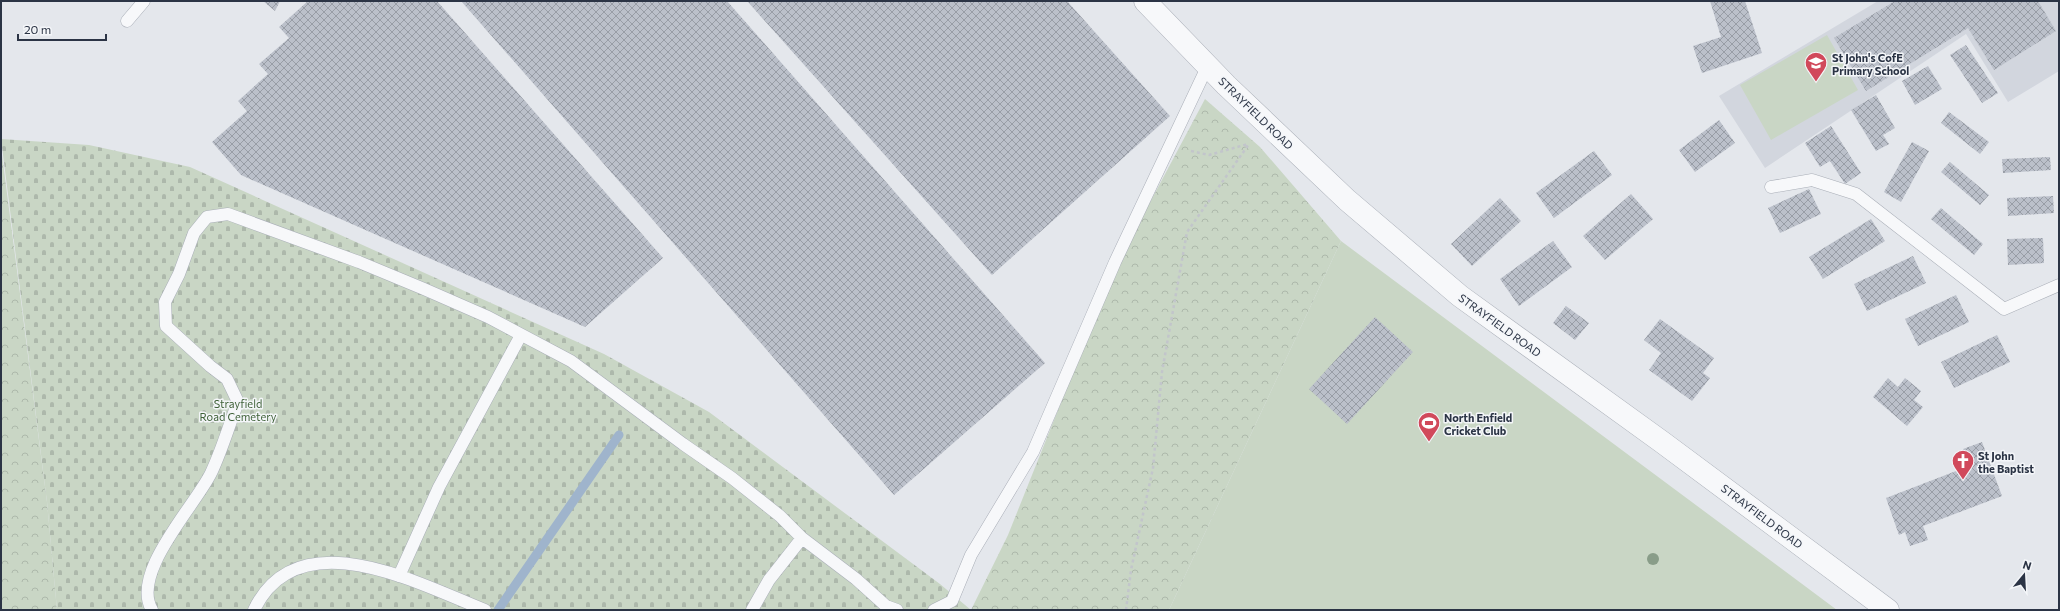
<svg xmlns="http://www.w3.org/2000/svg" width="2060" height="611" font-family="Commissioner,sans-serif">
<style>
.built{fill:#d2d6de}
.grass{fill:#c9d6c5}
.forest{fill:url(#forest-crowns)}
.cemetery{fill:url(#cemetery-stones)}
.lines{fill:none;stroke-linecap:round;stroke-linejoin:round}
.stream{stroke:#9fb4cc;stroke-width:9}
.building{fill:url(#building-cross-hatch)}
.service-casing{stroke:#a9aeb7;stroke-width:13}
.minor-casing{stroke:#a9aeb7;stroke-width:23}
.path{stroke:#c2c5cb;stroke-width:2.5;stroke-dasharray:3 3;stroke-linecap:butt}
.service{stroke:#f7f8fa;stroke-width:12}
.minor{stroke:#f7f8fa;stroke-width:22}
.tree{fill:#899d89}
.labels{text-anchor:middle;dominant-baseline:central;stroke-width:3;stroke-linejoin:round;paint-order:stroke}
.poi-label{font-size:11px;font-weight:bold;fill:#2b3445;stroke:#f4f6f9;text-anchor:start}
.street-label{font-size:11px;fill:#2b3445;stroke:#f4f6f9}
.park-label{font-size:11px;fill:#3f6138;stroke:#f4f6f9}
</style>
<defs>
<pattern id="forest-crowns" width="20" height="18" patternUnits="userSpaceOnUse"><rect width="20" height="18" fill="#c9d6c5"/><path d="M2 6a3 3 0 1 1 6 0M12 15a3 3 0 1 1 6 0" fill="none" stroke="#adb8ab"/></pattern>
<pattern id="cemetery-stones" width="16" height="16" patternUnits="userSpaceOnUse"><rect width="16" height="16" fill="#c9d6c5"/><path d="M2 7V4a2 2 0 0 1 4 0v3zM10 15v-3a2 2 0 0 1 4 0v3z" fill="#adb8ab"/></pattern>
<pattern id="building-cross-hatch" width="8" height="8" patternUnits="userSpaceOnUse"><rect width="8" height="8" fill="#bbc0ca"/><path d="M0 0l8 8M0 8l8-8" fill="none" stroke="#989da6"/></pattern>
</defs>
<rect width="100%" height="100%" fill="#e4e7ec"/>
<path class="built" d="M 1878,1 L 2059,1 L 2059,71 L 2008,102 L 1966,34 L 1765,168 L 1719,96 Z"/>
<path class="grass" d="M 1827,35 L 1858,90 L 1771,140 L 1740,85 Z
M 1341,241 L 1837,610 L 1169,610 Z"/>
<path class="forest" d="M 1205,99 L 1260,147 L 1341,241 L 1169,610 L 971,610 L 1008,535 L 1114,270 Z
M 1,147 L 47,502 L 57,610 L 1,610 Z"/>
<path class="cemetery" d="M 1,139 L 89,145 L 190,167 L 604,354 L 709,412 L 940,584 L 971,610 L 57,610 L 47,502 Z"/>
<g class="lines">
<path class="stream" d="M 498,610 L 619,435"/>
</g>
<path class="building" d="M 263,1 L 280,1 L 275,11 Z
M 308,1 L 437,1 L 663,258 L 585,327 L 241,175 L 212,142 L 247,111 L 238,101 L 268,74 L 259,64 L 289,38 L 279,27 Z
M 461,1 L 727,1 L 1045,363 L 894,495 Z
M 747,1 L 1067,1 L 1170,116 L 992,275 Z
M 1710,1 L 1745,1 L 1762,53 L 1702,73 L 1693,46 L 1721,37 Z
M 1895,1 L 2038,1 L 2056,31 L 1994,70 L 1968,28 L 1866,91 L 1834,38 Z
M 1966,45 L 1998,93 L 1982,103 L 1950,55 Z
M 1928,66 L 1942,89 L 1915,105 L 1902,81 Z
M 1876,95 L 1895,128 L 1883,135 L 1889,144 L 1876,151 L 1851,110 Z
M 1949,112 L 1989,142 L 1980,154 L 1941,123 Z
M 1719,120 L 1735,143 L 1695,172 L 1679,150 Z
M 1831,126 L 1861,173 L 1845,184 L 1830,161 L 1820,167 L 1805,143 Z
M 1912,142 L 1929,151 L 1901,202 L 1884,192 Z
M 1594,151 L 1612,175 L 1554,218 L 1536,193 Z
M 2050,157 L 2051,170 L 2003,173 L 2002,159 Z
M 1950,162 L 1989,195 L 1980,205 L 1941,172 Z
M 1809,189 L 1821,214 L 1780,233 L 1768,208 Z
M 1631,194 L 1653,219 L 1605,260 L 1583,236 Z
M 2053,196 L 2054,213 L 2008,216 L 2007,198 Z
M 1500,198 L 1521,221 L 1472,266 L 1451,244 Z
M 1941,208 L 1983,244 L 1974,255 L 1931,219 Z
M 1871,219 L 1885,241 L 1823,279 L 1809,257 Z
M 2043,238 L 2044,263 L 2008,265 L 2007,239 Z
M 1553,241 L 1572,267 L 1519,306 L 1500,279 Z
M 1913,256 L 1926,283 L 1867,311 L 1854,284 Z
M 1956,295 L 1969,322 L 1918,346 L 1905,319 Z
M 1566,306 L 1589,323 L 1575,340 L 1553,323 Z
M 1375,317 L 1413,352 L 1347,424 L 1309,389 Z
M 1660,319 L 1714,358 L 1703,373 L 1710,378 L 1692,401 L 1649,370 L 1661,353 L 1644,340 Z
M 1997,335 L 2010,362 L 1954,388 L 1941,362 Z
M 1888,378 L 1898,387 L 1905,378 L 1921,391 L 1914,400 L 1923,407 L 1907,426 L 1873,397 Z
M 1982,442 L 2002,496 L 1923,526 L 1928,540 L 1910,546 L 1905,532 L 1899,535 L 1886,498 L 1969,466 L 1963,449 Z"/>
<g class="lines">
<g class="service-casing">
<path id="service" d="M 127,21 L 144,1
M 1771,187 L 1812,180 L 1856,194 L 2004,309 L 2059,285
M 399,576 L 439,487 L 521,335
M 152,610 C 130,573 195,506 211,473 C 222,450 229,425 238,402 L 227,379 L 210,366 L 166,326 L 165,302 L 179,274 L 194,233 L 207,217 L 228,214 L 359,262 L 424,289 L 488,317 L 571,361 L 683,444 L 732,478 L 780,516 L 802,538 L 856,579 L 886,606 L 897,610
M 254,610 C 298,518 419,584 485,610
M 752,610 L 769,580 L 802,538
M 934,610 L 952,601 L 971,555 L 1033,452 L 1115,262 L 1208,65"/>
</g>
<g class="minor-casing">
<path id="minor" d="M 1145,1 L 1226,85 L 1347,200 L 1460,296 L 1662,442 L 1888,610"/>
</g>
<path class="path" d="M 1191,151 L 1209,155 L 1248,144
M 1126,610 L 1131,570 L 1153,468 L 1162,372 L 1187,232 L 1249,144"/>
<use href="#service" class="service"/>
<use href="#minor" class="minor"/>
</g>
<circle class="tree" cx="1653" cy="559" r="6"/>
<defs>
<g id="school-pin" transform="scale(1.15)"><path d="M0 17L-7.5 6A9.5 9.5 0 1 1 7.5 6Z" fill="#d1495b" stroke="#f4f6f9"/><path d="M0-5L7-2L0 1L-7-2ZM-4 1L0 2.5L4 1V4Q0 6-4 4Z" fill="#fff"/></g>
<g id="stadium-pin" transform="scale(1.15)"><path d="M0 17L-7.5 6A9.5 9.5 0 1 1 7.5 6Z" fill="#d1495b" stroke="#f4f6f9"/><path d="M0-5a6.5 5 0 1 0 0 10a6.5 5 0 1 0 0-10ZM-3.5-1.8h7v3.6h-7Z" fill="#fff"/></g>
<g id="church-pin" transform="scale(1.15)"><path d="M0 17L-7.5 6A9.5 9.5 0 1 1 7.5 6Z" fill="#d1495b" stroke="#f4f6f9"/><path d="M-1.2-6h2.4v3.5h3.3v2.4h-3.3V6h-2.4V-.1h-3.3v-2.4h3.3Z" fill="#fff"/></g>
</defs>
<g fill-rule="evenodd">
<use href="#school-pin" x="1816" y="63"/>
<use href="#stadium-pin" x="1429" y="423"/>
<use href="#church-pin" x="1963" y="461"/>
</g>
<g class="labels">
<g class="poi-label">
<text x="1832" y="57">St John's CofE<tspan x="1832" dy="13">Primary School</tspan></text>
<text x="1444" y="417">North Enfield<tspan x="1444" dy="13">Cricket Club</tspan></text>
<text x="1978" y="455">St John<tspan x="1978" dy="13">the Baptist</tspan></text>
</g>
<g class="street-label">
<text transform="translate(1256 113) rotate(44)">STRAYFIELD ROAD</text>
<text transform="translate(1500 325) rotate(36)">STRAYFIELD ROAD</text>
<text transform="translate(1762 516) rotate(37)">STRAYFIELD ROAD</text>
</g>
<g class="park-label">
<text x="238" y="403">Strayfield<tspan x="238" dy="13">Road Cemetery</tspan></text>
</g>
</g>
<rect width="2060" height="611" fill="none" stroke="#2b3445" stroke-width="4"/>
<g transform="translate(2024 575) rotate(18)" stroke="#f4f6f9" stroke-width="3" paint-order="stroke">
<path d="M0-3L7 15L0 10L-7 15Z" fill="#2b3445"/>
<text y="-6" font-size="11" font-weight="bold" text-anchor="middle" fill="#2b3445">N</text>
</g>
<path d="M18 34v6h88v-6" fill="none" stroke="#2b3445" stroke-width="2"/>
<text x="24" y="34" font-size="12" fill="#2b3445" stroke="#f4f6f9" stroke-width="3" paint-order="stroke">20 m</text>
</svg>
